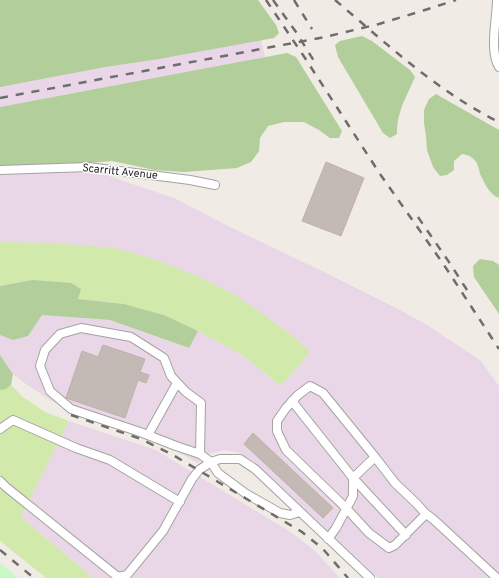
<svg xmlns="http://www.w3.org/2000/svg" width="499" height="578" font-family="Overpass,sans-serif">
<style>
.industrial{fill:#e9d7e8}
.grass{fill:#d2e9ac}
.forest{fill:#b1ce9b}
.park{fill:#c6f9c3}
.building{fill:#c4bab5;stroke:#c1b0a8}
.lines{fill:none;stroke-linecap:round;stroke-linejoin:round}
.minor-casing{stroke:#a3a3a3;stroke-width:10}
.minor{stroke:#fff;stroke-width:8}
.rail{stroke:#6d6d6d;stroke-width:2.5;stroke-dasharray:8 8;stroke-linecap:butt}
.labels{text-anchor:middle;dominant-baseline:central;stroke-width:3;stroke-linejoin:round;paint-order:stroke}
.street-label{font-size:11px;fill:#1f1f1f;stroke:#fff}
</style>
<rect width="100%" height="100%" fill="#f0ebe5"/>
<path class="industrial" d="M 0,0 L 252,0 L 265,57 L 0,107 Z
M 67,165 L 106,175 L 174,198 L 230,227 L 326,273 L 398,309 L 427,325 L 480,360 L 499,386 L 499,578 L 378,578 L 252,460 L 240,453 L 225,450 L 211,453 L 198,463 L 158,441 L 72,411 L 50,400 L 26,384 L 13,374 L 0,355 L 0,335 L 28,336 L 42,315 L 110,320 L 188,348 L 198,331 L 242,355 L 281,386 L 310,352 L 293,336 L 264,315 L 53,243 L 0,242 L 0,170 Z
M 69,421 L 156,450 L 292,533 L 314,550 L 340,578 L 93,578 L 21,517 Z"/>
<path class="grass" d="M 0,242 L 53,243 L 114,248 L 151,258 L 195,275 L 235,295 L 264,315 L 293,336 L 310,352 L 281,386 L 242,355 L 198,331 L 164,315 L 124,304 L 78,299 L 32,280 L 0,286 Z
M 11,385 L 23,397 L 45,412 L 69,421 L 21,517 L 93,578 L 46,578 L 0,541 L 0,390 L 6,389 Z"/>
<path class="forest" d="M 0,0 L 258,0 L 276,25 L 279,33 L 274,38 L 159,59 L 105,67 L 0,87 Z
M 362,36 L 372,41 L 410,70 L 415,77 C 406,98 397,111 397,134 L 390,138 L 383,133 L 338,57 L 335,45 L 340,41 Z
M 287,53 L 296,57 L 342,131 L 339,138 L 330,138 L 319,130 L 304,122 L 284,122 L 268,126 L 260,138 L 259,151 L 251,162 L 237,168 L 184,172 L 155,170 L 112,161 L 67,165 L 0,170 L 0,107 Z
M 436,94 L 499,130 L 499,198 C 490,195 485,184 481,176 C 478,169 479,162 471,157 C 469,155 465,155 462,154 L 454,161 L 454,170 L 447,175 L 440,176 L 433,167 L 427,150 L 426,136 L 424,123 L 424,110 L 429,99 Z
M 480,259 L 493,261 L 499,265 L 499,314 L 474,277 L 473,266 Z
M 32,280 L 71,283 L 81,289 L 78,299 L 124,304 L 164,315 L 198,331 L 189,348 L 110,320 L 42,315 L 28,336 L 13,340 L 0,335 L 0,286 Z
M 0,355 L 13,374 L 11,385 L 6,389 L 0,390 Z"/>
<path class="park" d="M 0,563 L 18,578 L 0,578 Z"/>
<path class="building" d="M 326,162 L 364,178 L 341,236 L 302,221 Z
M 103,345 L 145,359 L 140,372 L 149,375 L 146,383 L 138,380 L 125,418 L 66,398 L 82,351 L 98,357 Z
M 253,433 L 333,508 L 323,518 L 244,444 Z"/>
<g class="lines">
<g class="minor-casing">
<path id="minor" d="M 497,0 C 497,18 489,51 499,67
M 0,170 L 88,167 L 190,180 L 215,185
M 292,401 L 353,478 L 406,535
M 0,429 L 13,420 L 76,448 L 110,460 L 180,502
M 148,435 L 177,383
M 0,481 L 6,487 L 118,577 L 127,575 L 163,531 L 192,479 L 199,470 L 211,462 L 200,454 L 176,446 L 140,432 L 71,409 L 50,391 L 40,366 L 45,350 L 60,334 L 81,328 L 131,337 L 164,358 L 171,376 L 186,392 L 201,403 L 200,454
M 300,512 L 290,515 L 280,513 L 245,493 L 218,473 L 211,462 L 220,459 L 240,459 L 255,469 L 370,578
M 425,513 L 433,519 L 497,578
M 328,539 L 336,528 L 353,496 L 353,478 L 375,457 L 323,393 L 310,386 L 298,395 L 286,408 L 277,421 L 277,431 L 286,450 L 346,508 L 369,533 L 389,548 L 395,545 L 423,517 L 425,513 L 417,504 L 395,483 L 375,457"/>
</g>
<use href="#minor" class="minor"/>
<path class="rail" d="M 266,0 L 305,58 L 380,174 L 444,265 L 499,349
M 273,0 L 296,32 L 314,61
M 294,0 L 312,29
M 335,0 C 387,44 438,92 499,122
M 0,98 L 325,37 L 379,24 L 425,10 L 456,0
M 418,217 L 451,265 L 467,290
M 71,415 L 141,439 L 173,455 L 302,532 L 323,549 L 348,578
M 0,550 L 34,578"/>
</g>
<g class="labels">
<g class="street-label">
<text transform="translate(120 172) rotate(6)">Scarritt Avenue</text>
</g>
</g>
</svg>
